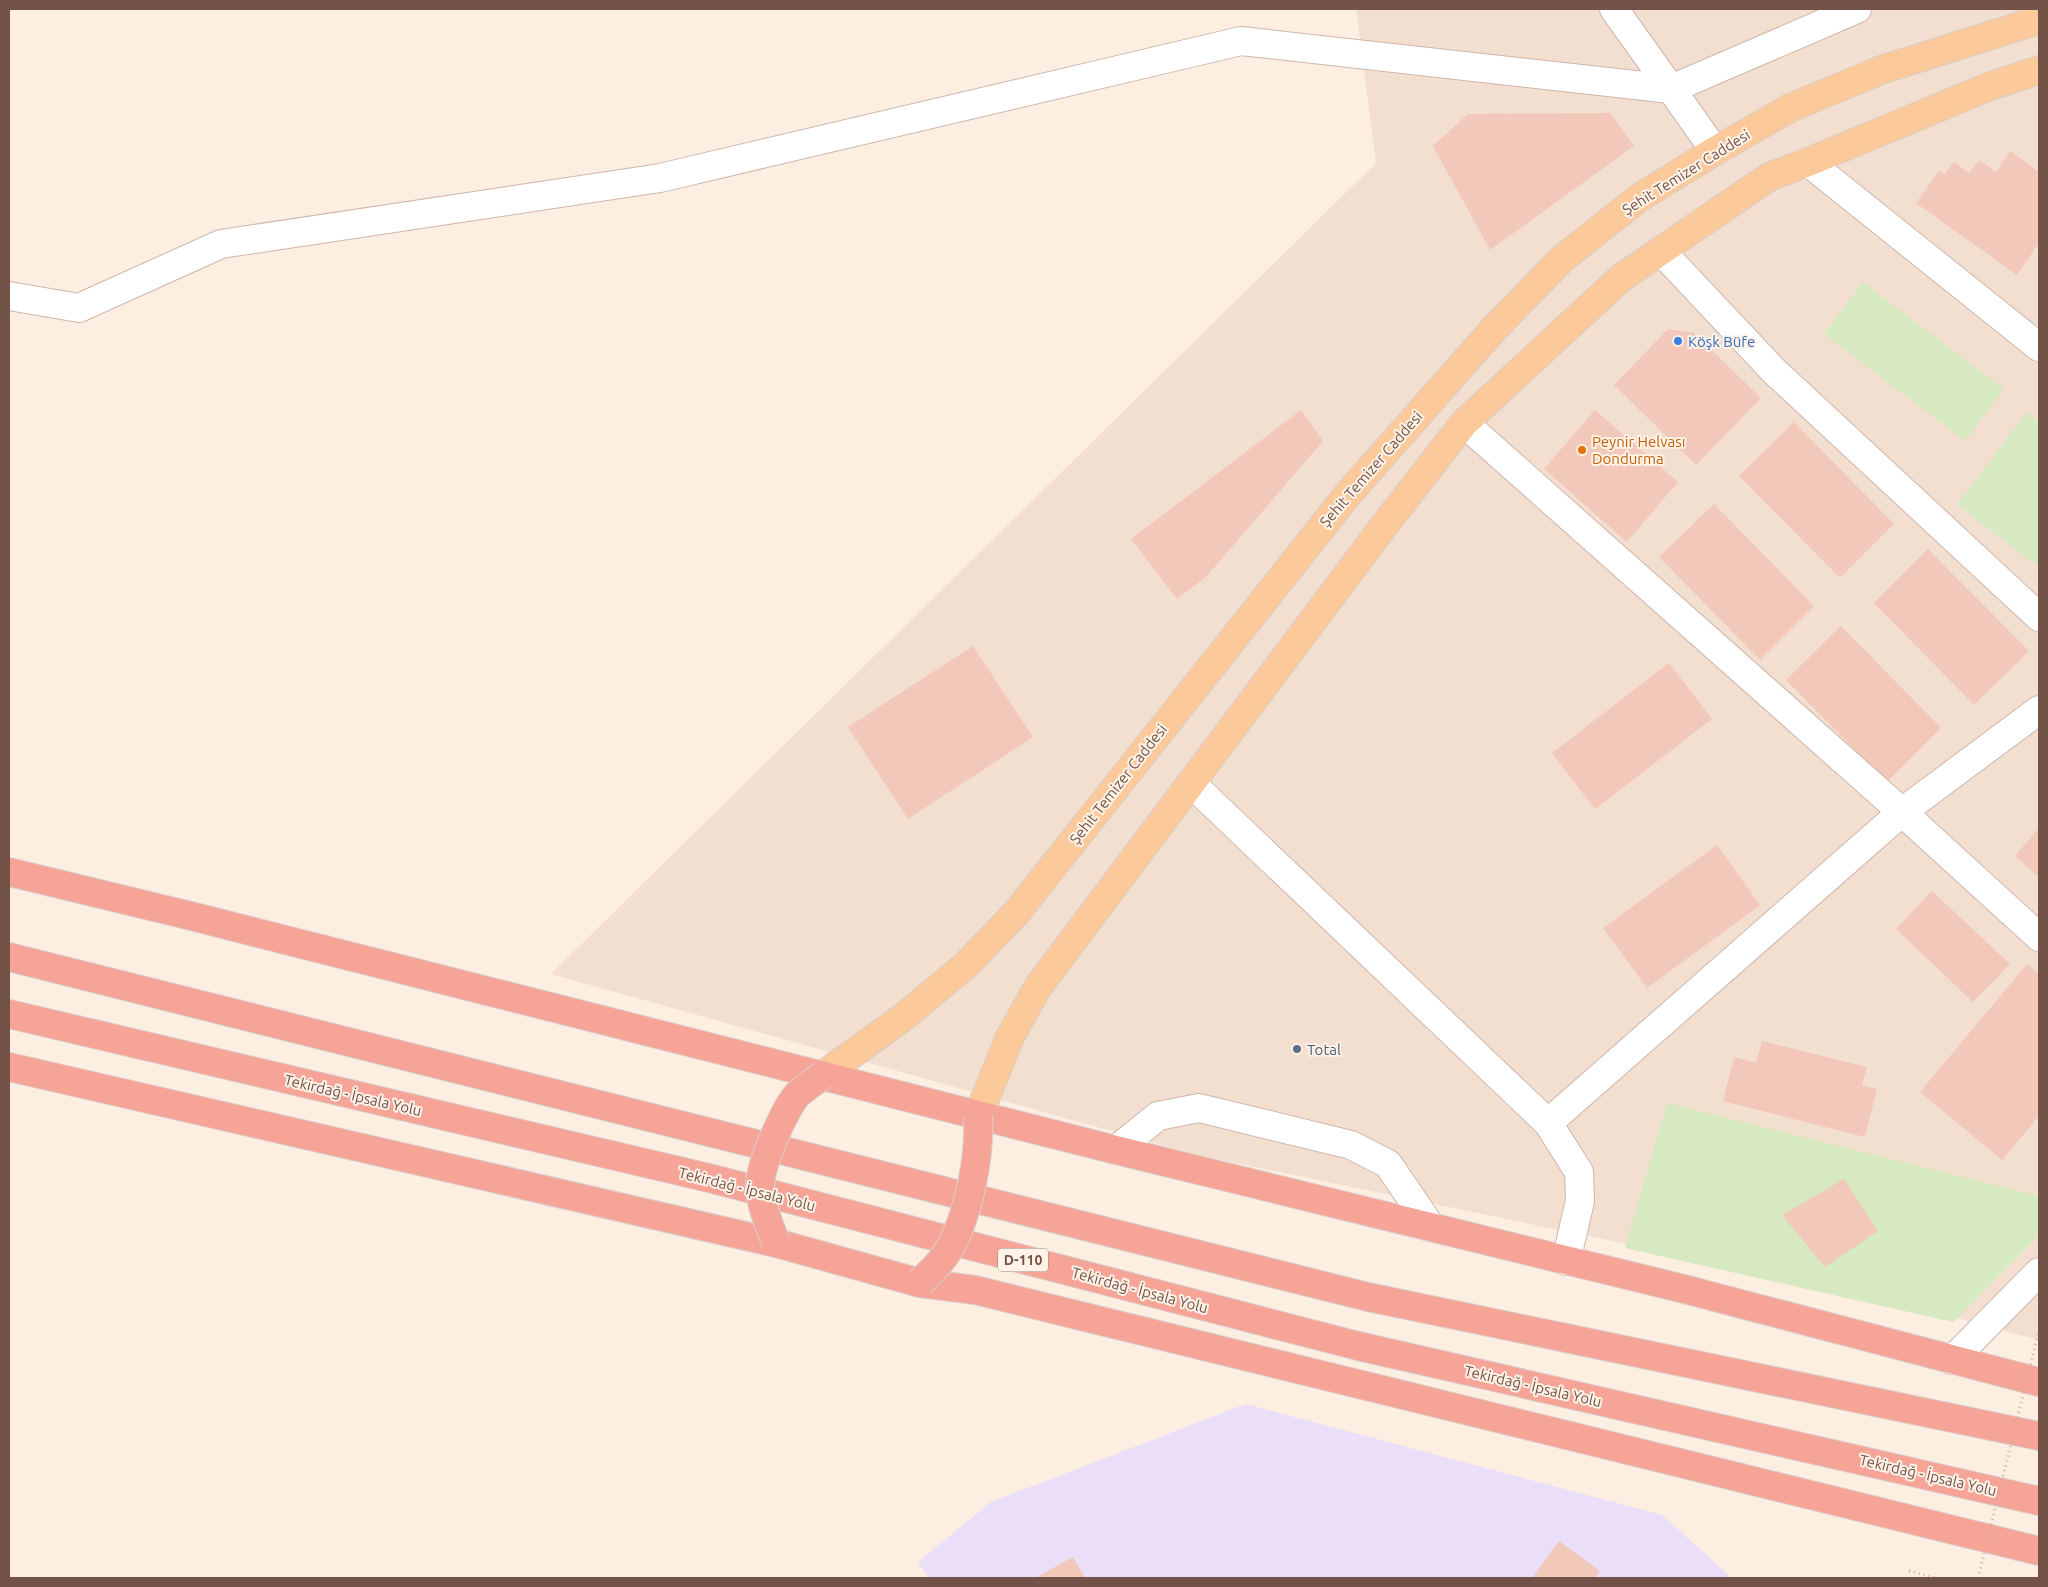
<svg xmlns="http://www.w3.org/2000/svg" width="2048" height="1587" font-family="Ubuntu,sans-serif">
<style>
.residential{fill:#f3dfd0}
.education{fill:#ebdef8}
.green{fill:#d6e9c0}
.building{fill:#f1c8b9}
.lines{fill:none;stroke-linecap:round;stroke-linejoin:round}
.minor-casing{stroke:#cfb6ab;stroke-width:30}
.major-casing{stroke:#d8cfcc;stroke-width:30}
.highway-casing{stroke:#d8cfcc;stroke-width:30}
.path{stroke:#d6ab9d;stroke-width:3;stroke-dasharray:1 4;stroke-linecap:butt}
.minor{stroke:#fff;stroke-width:28}
.major{stroke:#fbc99a;stroke-width:28}
.highway{stroke:#f6a498;stroke-width:28}
.highway-bridge-casing{stroke:#d8cfcc;stroke-width:30;stroke-linecap:butt}
.path-bridge{stroke:#d6ab9d;stroke-width:3;stroke-dasharray:1 4;stroke-linecap:butt}
.highway-bridge{stroke:#f6a498;stroke-width:28}
.shop-dot{fill:#3f7fe0;stroke:#fff2e7;stroke-width:2}
.food-dot{fill:#e8710a;stroke:#fff2e7;stroke-width:2}
.service-dot{fill:#5c6f8a;stroke:#fff2e7;stroke-width:2}
.labels{text-anchor:middle;dominant-baseline:central;stroke-width:4;stroke-linejoin:round;paint-order:stroke}
.shield{fill:#fff2e7;stroke:#9d8278;stroke-width:1}
.shield-label{font-size:14px;font-weight:bold;fill:#735248}
.street-label{font-size:15px;fill:#735248;stroke:#fff2e7}
.shop-label{font-size:15px;fill:#366cbe;stroke:#fff2e7;text-anchor:start}
.food-label{font-size:15px;fill:#c56008;stroke:#fff2e7;text-anchor:start}
.service-label{font-size:15px;fill:#4e5e75;stroke:#fff2e7;text-anchor:start}
</style>
<rect width="100%" height="100%" fill="#fceee1"/>
<path class="residential" d="M 1356,9 L 2039,9 L 2039,1340 L 1864,1293 L 1197,1155 L 551,974 L 1376,163 Z"/>
<path class="education" d="M 1246,1404 L 1662,1515 L 1732,1578 L 929,1578 L 918,1562 L 991,1502 Z"/>
<path class="green" d="M 1863,282 L 2004,389 L 1965,441 L 1824,334 Z
M 2027,412 L 2039,421 L 2039,567 L 1957,505 Z
M 1667,1103 L 2039,1196 L 2039,1235 L 1953,1322 L 1625,1248 Z"/>
<path class="building" d="M 1610,113 L 1634,146 L 1490,250 L 1433,146 L 1468,114 Z
M 2010,151 L 2039,172 L 2039,243 L 2017,275 L 1916,203 L 1939,171 L 1945,174 L 1954,162 L 1969,173 L 1979,160 L 1996,172 Z
M 1668,329 L 1694,333 L 1761,398 L 1696,465 L 1614,385 Z
M 1301,410 L 1323,441 L 1206,577 L 1177,599 L 1131,539 Z
M 1595,410 L 1678,482 L 1627,542 L 1544,469 Z
M 1794,422 L 1894,524 L 1840,578 L 1739,476 Z
M 1714,504 L 1814,606 L 1760,660 L 1659,557 Z
M 1928,549 L 2029,651 L 1974,705 L 1874,603 Z
M 1841,626 L 1941,728 L 1887,782 L 1786,680 Z
M 973,646 L 1033,737 L 908,819 L 848,727 Z
M 1669,663 L 1712,719 L 1595,809 L 1552,753 Z
M 2039,828 L 2039,877 L 2015,856 Z
M 1717,845 L 1760,905 L 1647,988 L 1603,928 Z
M 1932,891 L 2010,964 L 1973,1002 L 1896,929 Z
M 2027,964 L 2039,974 L 2039,1116 L 2002,1160 L 1920,1092 Z
M 1762,1041 L 1867,1067 L 1862,1085 L 1877,1089 L 1865,1137 L 1723,1101 L 1734,1057 L 1756,1063 Z
M 1844,1179 L 1878,1231 L 1825,1267 L 1782,1215 Z
M 1559,1541 L 1600,1571 L 1594,1578 L 1532,1578 Z
M 1073,1557 L 1085,1578 L 1035,1578 Z"/>
<g class="lines">
<g class="minor-casing">
<path id="minor" d="M 1614,9 L 1671,89 L 1857,9
M 1808,162 L 2039,347
M 1661,251 L 1774,371 L 2039,617
M 9,296 L 79,308 L 221,244 L 660,178 L 1241,41 L 1671,89 L 1715,151
M 1464,423 L 1902,812 L 2039,937
M 1191,783 L 1548,1123 L 1579,1172 L 1580,1201 L 1566,1261
M 1548,1123 L 1902,812 L 2039,710
M 1116,1150 L 1158,1116 L 1199,1108 L 1351,1145 L 1388,1164 L 1431,1227
M 1952,1360 L 2039,1272"/>
</g>
<g class="major-casing">
<path id="major" d="M 823,1075 L 901,1019 L 966,965 L 1017,912 L 1349,493 L 1493,330 L 1562,259 L 1639,198 L 1715,151 L 1790,108 L 1881,70 L 2039,20
M 978,1116 L 1010,1037 L 1038,987 L 1390,518 L 1464,423 L 1621,278 L 1769,177 L 1808,162 L 1988,87 L 2039,70"/>
</g>
<g class="highway-casing">
<path id="highway" d="M 9,872 L 187,915 L 1116,1150 L 1684,1289 L 2039,1382
M 9,957 L 1368,1297 L 2039,1436
M 9,1014 L 709,1178 L 1358,1346 L 2039,1501
M 9,1067 L 776,1243 L 920,1283 L 975,1290 L 2039,1551"/>
</g>
<path class="path" d="M 1909,1571 L 1935,1578"/>
<use href="#minor" class="minor"/>
<use href="#major" class="major"/>
<use href="#highway" class="highway"/>
<g class="highway-bridge-casing">
<path id="highway-bridge" d="M 776,1243 C 770,1226 761,1207 760,1188 C 758,1169 785,1107 798,1094 C 806,1087 815,1081 823,1075
M 920,1283 C 929,1273 941,1263 948,1251 C 969,1215 980,1157 978,1116"/>
</g>
<path class="path-bridge" d="M 1978,1578 L 2039,1330"/>
<use href="#highway-bridge" class="highway-bridge"/>
</g>
<circle class="shop-dot" cx="1678" cy="341" r="5"/>
<circle class="food-dot" cx="1582" cy="450" r="5"/>
<circle class="service-dot" cx="1297" cy="1049" r="5"/>
<g class="labels">
<rect class="shield" x="998" y="1248.5" width="50" height="23" rx="4"/>
<g class="shield-label">
<text x="1023" y="1260">D-110</text>
</g>
<g class="street-label">
<text transform="translate(1686 172) rotate(-32)">Şehit Temizer Caddesi</text>
<text transform="translate(1371 469) rotate(-49)">Şehit Temizer Caddesi</text>
<text transform="translate(1118 784) rotate(-52)">Şehit Temizer Caddesi</text>
<text transform="translate(353 1095) rotate(13)">Tekirdağ - İpsala Yolu</text>
<text transform="translate(747 1189) rotate(14)">Tekirdağ - İpsala Yolu</text>
<text transform="translate(1140 1290) rotate(15)">Tekirdağ - İpsala Yolu</text>
<text transform="translate(1533 1386) rotate(13)">Tekirdağ - İpsala Yolu</text>
<text transform="translate(1928 1475) rotate(13)">Tekirdağ - İpsala Yolu</text>
</g>
<g class="shop-label">
<text x="1688" y="341">Köşk Büfe</text>
</g>
<g class="food-label">
<text x="1592" y="441">Peynir Helvası<tspan x="1592" dy="17">Dondurma</tspan></text>
</g>
<g class="service-label">
<text x="1307" y="1049">Total</text>
</g>
</g>
<rect width="2048" height="1587" fill="none" stroke="#735248" stroke-width="20"/>
</svg>
